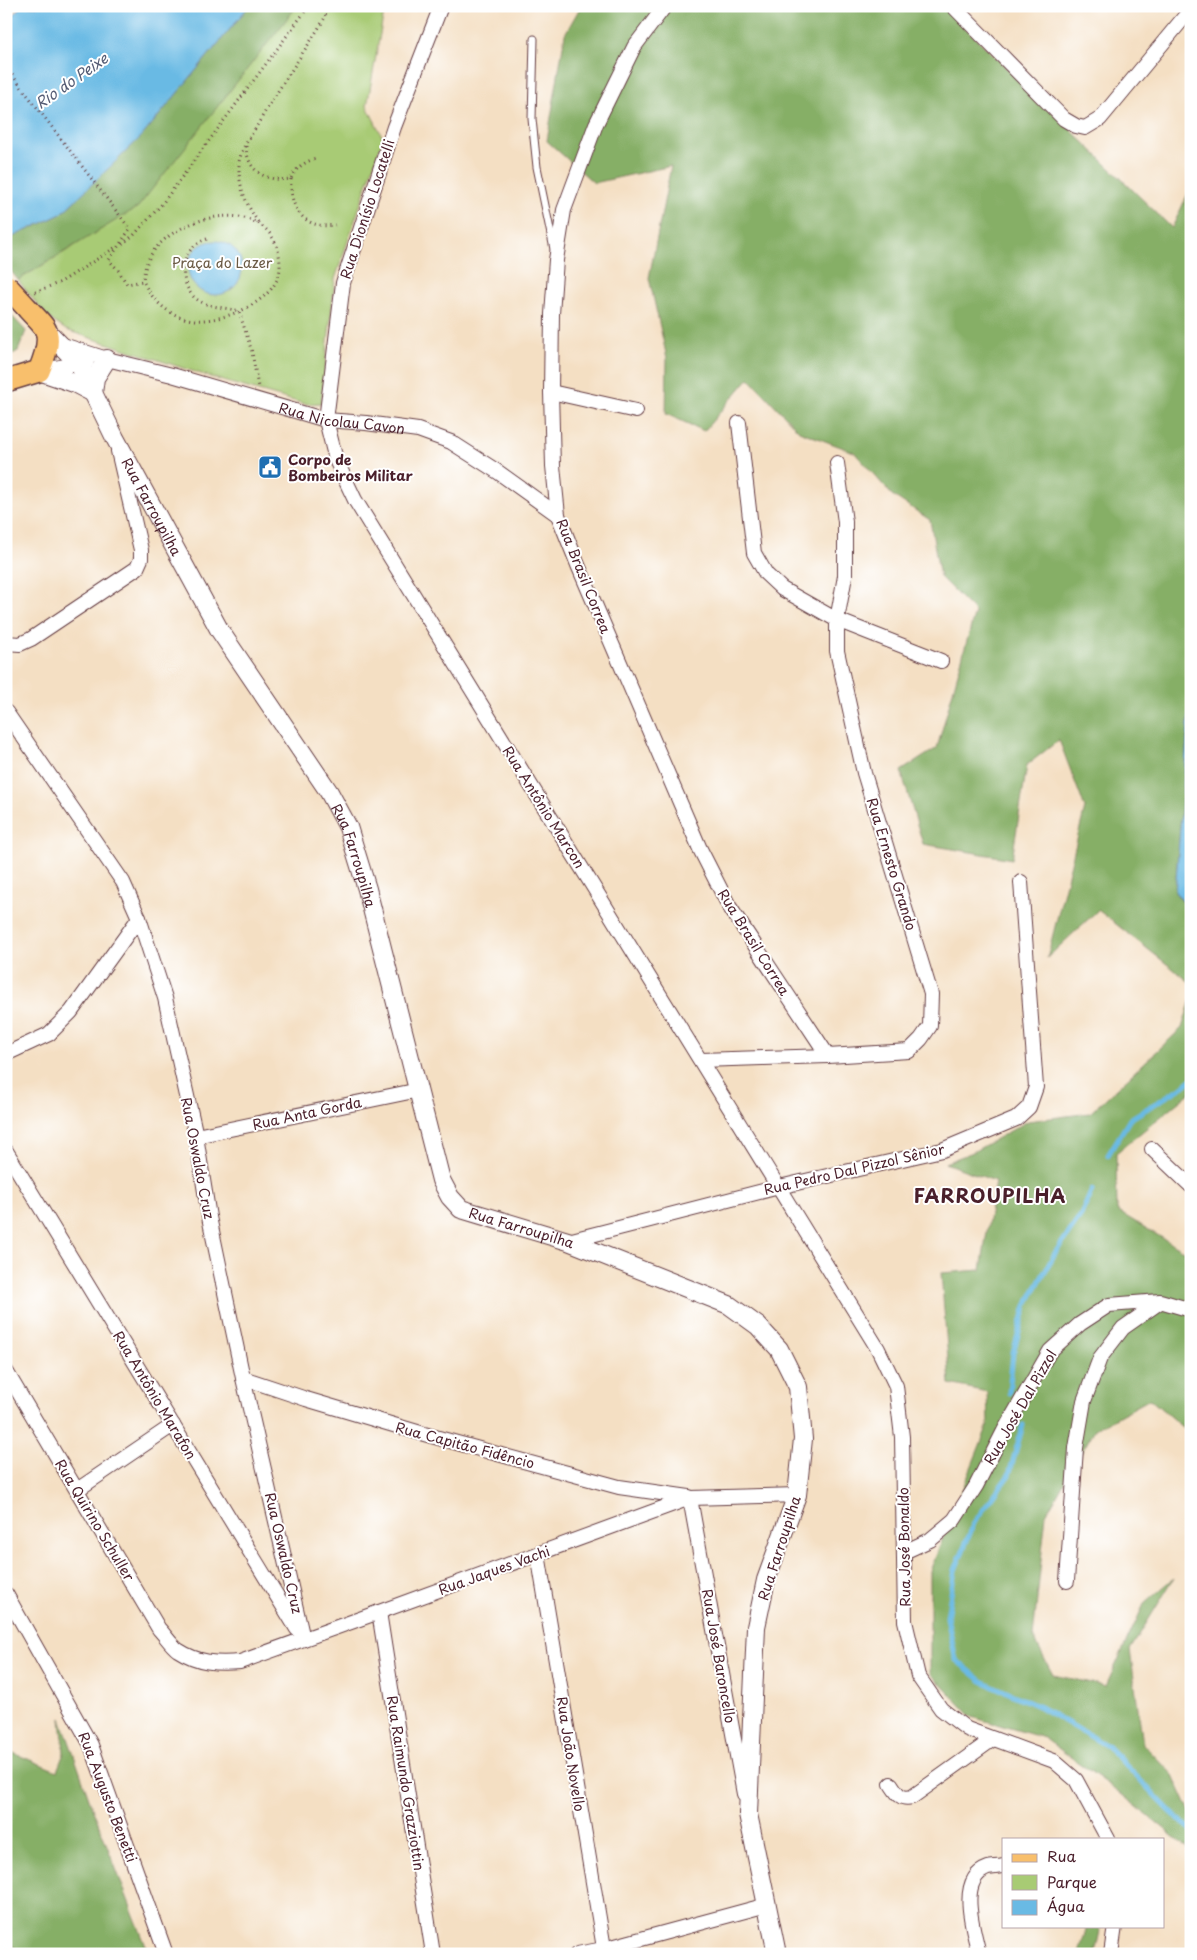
<svg xmlns="http://www.w3.org/2000/svg" width="1197" height="1960" font-family="'Playpen Sans',sans-serif">
<style>
.green{fill:#a8cb74;stroke:#797550}
.forest{fill:#86af66;stroke:#686748}
.water{fill:#69bae4;stroke:#5a6c88}
.lines{fill:none;stroke-linecap:round;stroke-linejoin:round}
.stream{stroke:#69bae4;stroke-width:5}
.service-casing{stroke:#643c42;stroke-width:9}
.minor-casing{stroke:#643c42;stroke-width:16}
.tertiary-casing{stroke:#643c42;stroke-width:20}
.primary-casing{stroke:#643c42;stroke-width:24}
.path{stroke:#643c42;stroke-width:3;stroke-dasharray:1 4;stroke-linecap:butt}
.service{stroke:#fff;stroke-width:7}
.minor{stroke:#fff;stroke-width:14}
.tertiary{stroke:#fff;stroke-width:18}
.primary{stroke:#f8bf6c;stroke-width:21}
.primary-bridge-casing{stroke:#643c42;stroke-width:24;stroke-linecap:butt}
.primary-bridge{stroke:#f8bf6c;stroke-width:21}
.labels{text-anchor:middle;dominant-baseline:central;stroke-width:4;stroke-linejoin:round;paint-order:stroke}
.street-label{font-size:14px;fill:#4a1f2b;stroke:#fff}
.park-label{font-size:14px;fill:#6b5b45;stroke:#fff}
.poi-label{font-size:14px;font-weight:bold;fill:#4a1f2b;stroke:#fff;text-anchor:start}
.water-label{font-size:15px;font-style:italic;fill:#565d75;stroke:#fff}
.district-label{font-size:19px;font-weight:bold;letter-spacing:1px;fill:#4a1f2b;stroke:#fff}
</style>
<rect width="100%" height="100%" fill="#fff"/>
<filter id="ink" filterUnits="userSpaceOnUse"><feTurbulence type="fractalNoise" baseFrequency=".02" numOctaves="2"/><feDisplacementMap in="SourceGraphic" scale="10" xChannelSelector="R" yChannelSelector="G"/><feConvolveMatrix kernelMatrix="1 2 1 2 8 2 1 2 1" color-interpolation-filters="sRGB"/></filter>
<filter id="wash" filterUnits="userSpaceOnUse"><feTurbulence type="fractalNoise" baseFrequency=".0096" numOctaves="4" result="noise"/><feDisplacementMap in="SourceGraphic" scale="20" xChannelSelector="R" yChannelSelector="G"/><feGaussianBlur stdDeviation="1.12" result="paint"/><feColorMatrix in="noise" values="0 0 0 0 0 0 0 0 0 0 0 0 0 0 0 0 0 1.4 0 .05"/><feComposite in="paint" operator="in"/></filter>
<g filter="url(#wash)">
<rect width="100%" height="100%" fill="#f4dfc3"/>
<path class="green" d="M 267,6 L 385,6 L 367,106 L 383,138 L 335,279 L 321,403 L 305,404 L 223,381 L 66,330 L 47,317 L 18,280 L 71,248 L 114,219 Z
M 6,1935 L 20,1953 L 20,1954 L 6,1954 Z"/>
<path class="forest" d="M 249,6 L 297,6 L 138,207 L 18,280 L 6,265 L 6,240 L 61,214 L 142,136 Z
M 581,6 L 943,6 L 1172,228 L 1191,187 L 1191,687 L 1175,892 L 1191,913 L 1191,983 L 1098,910 L 1047,958 L 1085,808 L 1059,740 L 1027,765 L 1012,859 L 923,844 L 901,771 L 937,748 L 975,612 L 940,577 L 930,520 L 892,495 L 854,452 L 799,431 L 749,378 L 704,431 L 666,414 L 667,358 L 649,278 L 671,166 L 594,183 L 547,141 L 565,34 Z
M 6,310 L 26,331 L 18,351 L 6,358 Z
M 1191,1000 L 1191,1092 L 1116,1153 L 1117,1211 L 1191,1255 L 1191,1435 L 1150,1399 L 1095,1429 L 1046,1514 L 1033,1637 L 1053,1675 L 1106,1686 L 1144,1604 L 1174,1578 L 1130,1650 L 1143,1744 L 1173,1775 L 1191,1815 L 1191,1851 L 1115,1789 L 1044,1738 L 972,1717 L 930,1673 L 930,1571 L 988,1425 L 987,1392 L 950,1384 L 941,1273 L 981,1270 L 995,1181 L 945,1163 L 973,1152 L 1028,1121 L 1090,1113 L 1182,1028 Z
M 61,1718 L 92,1807 L 149,1954 L 20,1954 L 6,1935 L 6,1750 L 57,1771 L 64,1753 Z
M 1087,1926 L 1101,1926 L 1095,1954 L 1079,1954 Z"/>
<path class="water" d="M 21,6 L 249,6 L 142,136 L 61,214 L 6,240 L 6,24 Z
M188 268a27 27 0 1 1 54 0a27 27 0 1 1-54 0Z
M 1191,687 L 1191,911 L 1175,892 Z"/>
<g class="lines">
<path class="stream" d="M 1108,1155 L 1130,1119 L 1184,1086 L 1191,1080
M 1009,1393 L 1013,1353 L 1026,1306 L 1055,1253 L 1080,1217 L 1092,1190
M 1023,1425 L 1009,1475 L 975,1521 L 955,1570 L 947,1617 L 956,1660 L 982,1681 L 1040,1707 L 1107,1746 L 1171,1812 L 1191,1830"/>
</g>
</g>
<g filter="url(#ink)">
<g class="lines">
<g class="service-casing">
<path id="service" d="M 534,39 L 532,119 L 537,167 L 554,249"/>
</g>
<g class="minor-casing">
<g id="minor">
<path d="M 441,6 L 394,127 L 343,283 L 326,420 L 336,460 L 355,500 L 878,1349 L 896,1386 L 902,1437 L 905,1621 L 918,1676 L 941,1709 L 967,1729 L 1054,1761 L 1076,1780 L 1108,1839"/>
<path d="M 665,6 L 634,47 L 596,124 L 564,210 L 556,260 L 552,314 L 551,392 L 553,466 L 558,515 L 578,565 L 700,849 L 729,906 L 828,1056"/>
<path d="M 953,6 L 1064,119 L 1076,126 L 1085,128 L 1100,119 L 1191,9"/>
<path id="s1" d="M 63,345 L 107,359 L 172,375 L 326,420 L 366,423 L 418,430 L 451,442 L 498,472 L 558,515"/>
<path d="M 39,371 L 87,362"/>
<path d="M 551,392 L 636,411"/>
<path d="M 739,423 L 754,553 L 766,574 L 782,589 L 837,620 L 941,661"/>
<path d="M 6,643 L 20,644 L 31,639 L 137,568 L 141,559 L 141,550 L 118,451"/>
<path d="M 6,712 L 123,882 L 139,918 L 165,998 L 196,1136 L 209,1217 L 243,1378 L 303,1639"/>
<path d="M 6,1054 L 49,1034 L 71,1012 L 139,918"/>
<path d="M 701,1060 L 828,1056 L 909,1051 L 921,1039 L 930,1026 L 931,994 L 864,773 L 837,651 L 837,620 L 845,576 L 845,522 L 837,463"/>
<path d="M 196,1136 L 419,1090"/>
<path d="M 1152,1149 L 1191,1186"/>
<path d="M 6,1151 L 297,1629"/>
<path d="M 568,1241 L 779,1187 L 942,1150 L 1016,1119 L 1029,1107 L 1036,1087 L 1021,882"/>
<path d="M 6,1371 L 159,1629 C 165,1635 171,1645 178,1650 C 198,1663 217,1664 240,1662 L 379,1612 L 690,1498 L 797,1495"/>
<path d="M 243,1378 L 306,1399 L 424,1434 L 619,1487 L 689,1497"/>
<path d="M 77,1490 L 173,1425"/>
<path d="M 690,1498 L 744,1794"/>
<path d="M 904,1552 L 930,1540 L 954,1520 L 976,1486 L 1005,1429 L 1050,1351 L 1080,1324 L 1109,1305 L 1160,1301 L 1191,1310"/>
<path d="M 538,1554 L 605,1954"/>
<path d="M 1067,1581 L 1076,1448 L 1084,1401 L 1100,1358 L 1123,1328 L 1160,1302"/>
<path d="M 6,1594 L 91,1745 L 166,1954"/>
<path d="M 379,1612 L 433,1954"/>
<path d="M 891,1784 C 897,1793 900,1800 912,1797 L 993,1739"/>
<path d="M 577,1954 L 604,1949 L 767,1905"/>
<path d="M 979,1954 C 974,1931 956,1879 988,1868 C 992,1867 998,1867 1003,1866"/>
<path d="M 1111,1954 L 1115,1926"/>
</g>
</g>
<g class="tertiary-casing">
<g id="tertiary">
<path id="s2" d="M 45,329 L 79,364 L 115,438 L 220,631 L 329,792 L 348,827 L 367,889 L 441,1180 L 450,1197 L 461,1209 L 568,1241 L 729,1305 L 758,1326 L 779,1349 L 798,1387 L 803,1439 L 797,1495 L 766,1580 L 756,1627 L 748,1814 L 777,1954"/>
<path d="M 39,371 L 74,383 L 93,393"/>
<path d="M 93,393 L 95,378 L 107,359"/>
</g>
</g>
<g class="primary-casing">
<path id="primary" d="M 6,381 L 39,371 C 44,359 52,339 44,327 C 40,321 33,315 28,309"/>
</g>
<path class="path" d="M 6,67 L 130,229 L 109,260 L 118,270 L 127,284 L 143,281 C 152,299 164,312 184,318 C 214,328 282,302 280,265 C 278,194 182,210 152,253 C 146,262 144,271 143,281
M 246,146 C 247,172 267,182 291,179 C 295,168 305,162 316,158
M 291,179 C 289,208 304,230 335,225
M 258,222 C 247,206 238,186 239,165 C 239,151 251,136 258,124 C 279,87 304,53 326,16 L 321,6
M 207,239 C 182,246 176,279 194,297 C 206,308 225,307 239,311 L 252,352 L 258,387
M 122,244 L 134,235 L 162,204 L 309,6
M 35,292 L 61,282 L 116,247"/>
<use href="#service" class="service"/>
<use href="#minor" class="minor"/>
<use href="#tertiary" class="tertiary"/>
<use href="#primary" class="primary"/>
<g class="primary-bridge-casing">
<path id="primary-bridge" d="M 6,285 L 28,309"/>
</g>
<use href="#primary-bridge" class="primary-bridge"/>
</g>
</g>
<defs>
<g id="civic-square" transform="scale(1.25)"><rect x="-9" y="-9" width="18" height="18" rx="4" fill="#1f6fb2" stroke="#fff"/><path d="M-.6-6.5H3V-4.5H.6V-3L4-1V1h2V6H-6V1h2V-1L-.6-3ZM-1.2 2.5V6h2.4V2.5Z" fill="#fff"/></g>
</defs>
<g fill-rule="evenodd">
<use href="#civic-square" x="270" y="467"/>
</g>
<g class="labels">
<g class="street-label">
<text transform="translate(367 209) rotate(-72)">Rua Dionísio Locatelli</text>
<text stroke="none"><textPath href="#s1" startOffset="289">Rua Nicolau Cavon</textPath></text>
<text stroke="none"><textPath href="#s2" startOffset="209">Rua Farroupilha</textPath></text>
<text transform="translate(584 576) rotate(68)">Rua Brasil Correa</text>
<text transform="translate(544 807) rotate(58)">Rua Antônio Marcon</text>
<text stroke="none"><textPath href="#s2" startOffset="614">Rua Farroupilha</textPath></text>
<text transform="translate(892 864) rotate(73)">Rua Ernesto Grando</text>
<text transform="translate(754 942) rotate(58)">Rua Brasil Correa</text>
<text transform="translate(307 1113) rotate(-12)">Rua Anta Gorda</text>
<text transform="translate(198 1158) rotate(79)">Rua Oswaldo Cruz</text>
<text transform="translate(854 1169) rotate(-13)">Rua Pedro Dal Pizzol Sênior</text>
<text stroke="none"><textPath href="#s2" startOffset="1049">Rua Farroupilha</textPath></text>
<text transform="translate(155 1395) rotate(59)">Rua Antônio Marafon</text>
<text transform="translate(1020 1407) rotate(-60)">Rua José Dal Pizzol</text>
<text transform="translate(465 1445) rotate(15)">Rua Capitão Fidêncio</text>
<text transform="translate(95 1520) rotate(59)">Rua Quirino Schuller</text>
<text transform="translate(904 1547) rotate(-91)">Rua José Bonaldo</text>
<text transform="translate(779 1548) rotate(-72)">Rua Farroupilha</text>
<text transform="translate(284 1553) rotate(77)">Rua Oswaldo Cruz</text>
<text transform="translate(494 1570) rotate(-20)">Rua Jaques Vachi</text>
<text transform="translate(719 1656) rotate(80)">Rua José Baroncello</text>
<text transform="translate(571 1754) rotate(81)">Rua João Novello</text>
<text transform="translate(406 1783) rotate(81)">Rua Raimundo Grazziottin</text>
<text transform="translate(108 1797) rotate(69)">Rua Augusto Benetti</text>
</g>
<g class="park-label">
<text x="222" y="262">Praça do Lazer</text>
</g>
<g class="poi-label">
<text x="288" y="459">Corpo de<tspan x="288" dy="16">Bombeiros Militar</tspan></text>
</g>
<g class="water-label">
<text transform="translate(71 80) rotate(-35)">Rio do Peixe</text>
</g>
<g class="district-label">
<text x="990" y="1195">FARROUPILHA</text>
</g>
</g>
<rect width="1197" height="1960" fill="none" stroke="#fff" stroke-width="25"/>
<rect x="1002" y="1838" width="162" height="90" fill="#ffffff" stroke="#b7a5aa"/>
<rect x="1012" y="1854" width="25" height="8" fill="#f8bf6c" stroke="#b7a5aa"/>
<text x="1047" y="1862" font-size="15" fill="#4a1f2b">Rua</text>
<rect x="1012" y="1875" width="25" height="15" fill="#a8cb74" stroke="#b7a5aa"/>
<text x="1047" y="1888" font-size="15" fill="#4a1f2b">Parque</text>
<rect x="1012" y="1900" width="25" height="15" fill="#69bae4" stroke="#b7a5aa"/>
<text x="1047" y="1912" font-size="15" fill="#4a1f2b">Água</text>
</svg>
